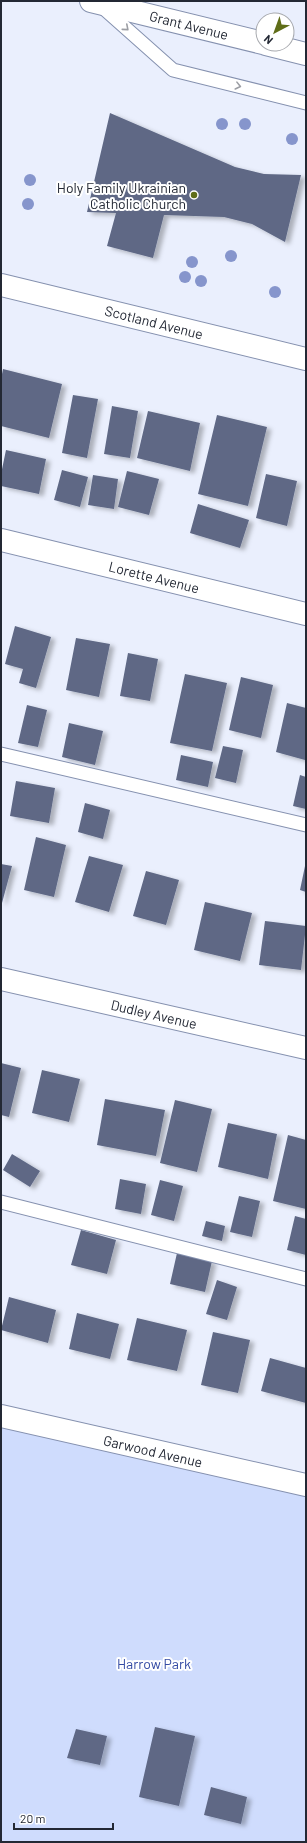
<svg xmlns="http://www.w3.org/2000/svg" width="307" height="1843" font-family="Barlow,sans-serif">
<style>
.green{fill:#cfdcfd}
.building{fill:#5e6885;filter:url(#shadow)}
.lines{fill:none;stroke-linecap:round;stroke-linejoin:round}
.service-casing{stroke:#8591af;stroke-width:15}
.minor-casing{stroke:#8591af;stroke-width:24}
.secondary-casing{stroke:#8591af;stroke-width:24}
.service{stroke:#fff;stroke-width:13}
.minor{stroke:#fff;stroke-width:22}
.secondary{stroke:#fff;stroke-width:22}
.tree{fill:#8695cc}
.oneway{stroke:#9c9ea4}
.poi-dot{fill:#5f6d18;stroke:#fff;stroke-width:1.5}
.labels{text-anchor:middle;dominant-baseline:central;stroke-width:4;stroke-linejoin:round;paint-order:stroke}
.street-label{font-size:14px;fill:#232834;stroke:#fff}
.poi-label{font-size:14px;fill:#232834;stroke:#fff;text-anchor:end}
.park-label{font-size:14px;fill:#344ba4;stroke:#fff}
</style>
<defs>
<filter id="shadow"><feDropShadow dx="4.5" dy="2.5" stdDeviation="2" flood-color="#0004"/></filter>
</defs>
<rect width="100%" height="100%" fill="#eaeffd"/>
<path class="green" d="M 1,1416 L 306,1485 L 306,1842 L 1,1842 Z"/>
<path class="building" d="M 110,113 L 235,167 L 264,174 L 301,175 L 285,242 L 252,224 L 224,217 L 164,215 L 153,258 L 107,246 L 116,213 L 87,212 Z
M 3,369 L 62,384 L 49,438 L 1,426 L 1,379 Z
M 73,395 L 98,399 L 87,458 L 62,453 Z
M 112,406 L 138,411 L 130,458 L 104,454 Z
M 148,411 L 200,423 L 190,471 L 137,458 Z
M 217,415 L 267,427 L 248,506 L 198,494 Z
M 6,450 L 46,459 L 39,494 L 1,486 L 1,474 Z
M 62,470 L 88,477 L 80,507 L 54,500 Z
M 127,471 L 159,479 L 149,515 L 118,507 Z
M 266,474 L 297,481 L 287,526 L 256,518 Z
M 93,475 L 118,479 L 114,509 L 88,505 Z
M 198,504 L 249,520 L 240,548 L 190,533 Z
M 15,626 L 51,637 L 36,688 L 19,683 L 23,669 L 5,664 Z
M 76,638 L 110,644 L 99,697 L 66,690 Z
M 128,653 L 158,659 L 150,701 L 120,696 Z
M 185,674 L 227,683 L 212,751 L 170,743 Z
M 241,677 L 273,685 L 261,738 L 229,730 Z
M 287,703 L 306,708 L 305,760 L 276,752 Z
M 27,705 L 47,710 L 38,747 L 18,743 Z
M 69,723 L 103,731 L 95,765 L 62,757 Z
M 223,746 L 243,750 L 236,783 L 215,778 Z
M 181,755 L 213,762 L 208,787 L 176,780 Z
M 300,775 L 306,777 L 306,809 L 293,806 Z
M 16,781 L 55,788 L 49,823 L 10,816 Z
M 85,803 L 110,810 L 103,839 L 78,832 Z
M 36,837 L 66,845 L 54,897 L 24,890 Z
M 89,856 L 123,865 L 109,912 L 75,902 Z
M 1,864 L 12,866 L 2,903 L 1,902 Z
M 305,866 L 306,866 L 306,892 L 300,890 Z
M 146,871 L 179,880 L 166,925 L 133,916 Z
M 205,902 L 252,913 L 240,961 L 194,950 Z
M 265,921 L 306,926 L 301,970 L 259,965 Z
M 1,1063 L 21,1068 L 9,1117 L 1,1115 Z
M 42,1070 L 80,1079 L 69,1122 L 32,1113 Z
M 105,1099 L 165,1110 L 156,1156 L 97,1145 Z
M 175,1100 L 212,1109 L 197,1172 L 160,1163 Z
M 228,1123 L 277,1134 L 268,1179 L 218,1167 Z
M 288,1135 L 306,1140 L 306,1209 L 273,1201 Z
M 12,1154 L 40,1171 L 30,1187 L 3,1170 Z
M 120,1179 L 146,1184 L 141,1214 L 115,1209 Z
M 160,1180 L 183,1186 L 174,1221 L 151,1215 Z
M 239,1196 L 260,1201 L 252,1237 L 230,1232 Z
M 295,1216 L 306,1219 L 306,1255 L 287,1250 Z
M 206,1221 L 225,1226 L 222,1241 L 202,1236 Z
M 81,1230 L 116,1240 L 107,1274 L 71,1265 Z
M 177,1253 L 212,1261 L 205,1292 L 170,1284 Z
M 217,1280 L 237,1287 L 227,1320 L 206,1314 Z
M 9,1297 L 56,1310 L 48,1343 L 1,1330 Z
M 77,1313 L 119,1324 L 110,1359 L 69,1349 Z
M 137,1318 L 187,1330 L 177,1371 L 127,1360 Z
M 213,1332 L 250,1340 L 238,1393 L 201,1385 Z
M 270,1358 L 306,1368 L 306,1403 L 261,1391 Z
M 155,1727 L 195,1736 L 179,1806 L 139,1797 Z
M 76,1729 L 107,1736 L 100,1765 L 67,1758 Z
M 211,1787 L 247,1797 L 241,1824 L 204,1815 Z"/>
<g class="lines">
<g class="service-casing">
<path id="service" d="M 101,6 L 173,70 L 306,103
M 1,754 L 306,825
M 1,1202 L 306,1279"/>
</g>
<g class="minor-casing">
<path id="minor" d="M 1,285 L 306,359
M 1,540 L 306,614
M 1,979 L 306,1048
M 1,1416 L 306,1485"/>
</g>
<g class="secondary-casing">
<path id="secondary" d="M 91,1 L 263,43
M 266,44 L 306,54"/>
</g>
<use href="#service" class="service"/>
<use href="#minor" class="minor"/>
<use href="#secondary" class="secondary"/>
</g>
<g class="tree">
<circle cx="222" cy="124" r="6"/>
<circle cx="245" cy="124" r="6"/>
<circle cx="292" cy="139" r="6"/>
<circle cx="30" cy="180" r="6"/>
<circle cx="28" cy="204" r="6"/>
<circle cx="231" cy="256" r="6"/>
<circle cx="192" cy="262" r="6"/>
<circle cx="185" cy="277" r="6"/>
<circle cx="201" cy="281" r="6"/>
<circle cx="275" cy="292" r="6"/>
</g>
<defs><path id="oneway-chevron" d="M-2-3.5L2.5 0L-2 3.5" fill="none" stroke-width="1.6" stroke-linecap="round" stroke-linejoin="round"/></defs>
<g class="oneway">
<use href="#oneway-chevron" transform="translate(126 28) rotate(41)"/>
<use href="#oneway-chevron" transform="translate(238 86) rotate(14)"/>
</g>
<circle class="poi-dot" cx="194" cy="195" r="4"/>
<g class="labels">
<g class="street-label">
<text transform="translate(189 25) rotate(14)">Grant Avenue</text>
<text transform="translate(154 322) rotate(14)">Scotland Avenue</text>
<text transform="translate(154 577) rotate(14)">Lorette Avenue</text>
<text transform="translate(154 1014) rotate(13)">Dudley Avenue</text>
<text transform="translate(153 1451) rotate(13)">Garwood Avenue</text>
</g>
<g class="poi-label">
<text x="186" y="187">Holy Family Ukrainian<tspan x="186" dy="16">Catholic Church</tspan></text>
</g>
<g class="park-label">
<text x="154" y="1663">Harrow Park</text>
</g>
</g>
<rect width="307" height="1843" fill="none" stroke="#232834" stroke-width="4"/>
<g transform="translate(275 32) rotate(221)"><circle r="19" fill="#ffffff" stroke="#a7a9ae"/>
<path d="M0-3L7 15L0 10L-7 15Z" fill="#5f6d18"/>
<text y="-6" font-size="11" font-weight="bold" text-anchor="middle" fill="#232834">N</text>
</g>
<path d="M14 1823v6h99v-6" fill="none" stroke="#232834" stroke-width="2"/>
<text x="20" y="1823" font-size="12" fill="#232834" stroke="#ffffff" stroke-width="3" paint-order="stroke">20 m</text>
</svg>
